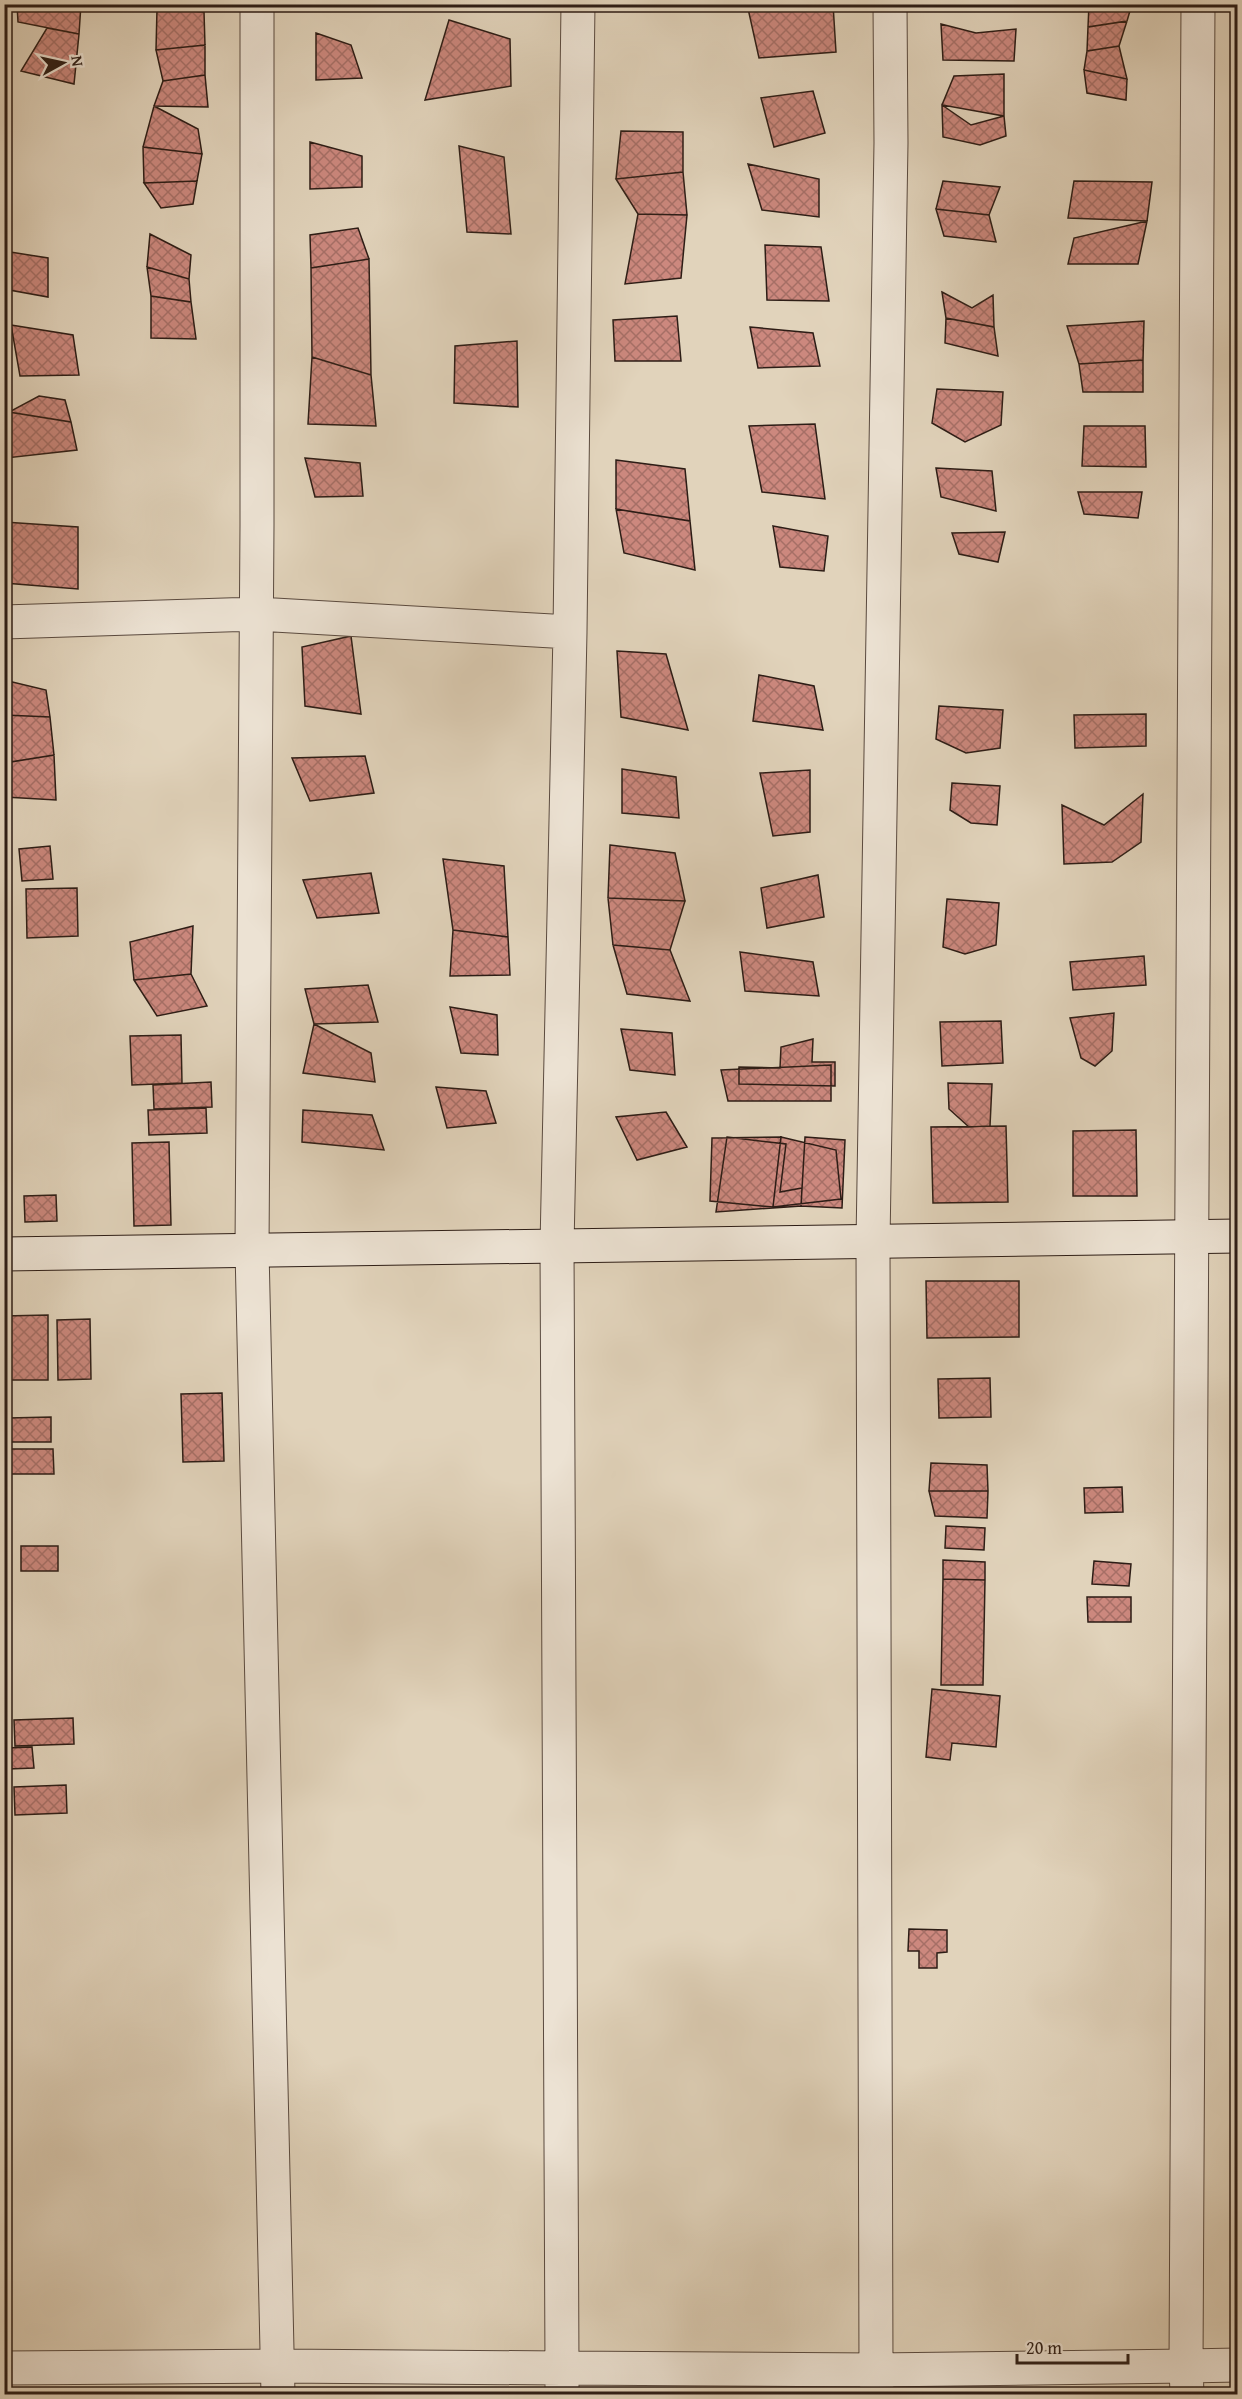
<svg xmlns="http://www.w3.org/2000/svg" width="1242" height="2399" font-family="'Gentium Book Plus',serif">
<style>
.building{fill:url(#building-cross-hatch);stroke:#2d1d16;stroke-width:1.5}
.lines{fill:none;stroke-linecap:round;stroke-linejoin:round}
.street-casing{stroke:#5a4a3f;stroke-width:35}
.secondary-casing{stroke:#2d1d16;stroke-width:35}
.street{stroke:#ece2d3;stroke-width:33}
.secondary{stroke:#ece2d3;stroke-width:33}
</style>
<defs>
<pattern id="building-cross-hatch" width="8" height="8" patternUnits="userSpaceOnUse" patternTransform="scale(1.5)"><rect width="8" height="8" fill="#cc887e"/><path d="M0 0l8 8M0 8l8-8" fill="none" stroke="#a66f66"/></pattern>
</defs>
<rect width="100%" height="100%" fill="#e1d3bb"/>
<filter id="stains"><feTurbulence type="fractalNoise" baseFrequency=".00333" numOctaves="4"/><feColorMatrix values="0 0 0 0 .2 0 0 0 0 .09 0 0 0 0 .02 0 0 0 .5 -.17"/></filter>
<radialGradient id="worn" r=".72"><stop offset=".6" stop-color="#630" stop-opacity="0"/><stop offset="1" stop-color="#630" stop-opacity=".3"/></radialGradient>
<path class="building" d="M 17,4 L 81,4 L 79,34 L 18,22 Z
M 156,4 L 202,4 L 204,12 L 157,9 Z
M 747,4 L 833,4 L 836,52 L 759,58 Z
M 1089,4 L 1132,4 L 1127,21 L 1088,27 Z
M 157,9 L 204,12 L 205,45 L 156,50 Z
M 449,20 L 510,39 L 511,86 L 425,100 Z
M 1127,21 L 1119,46 L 1087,51 L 1088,27 Z
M 941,24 L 976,33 L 1016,29 L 1014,61 L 943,60 Z
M 47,28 L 79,34 L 74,84 L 21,71 Z
M 316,33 L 351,45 L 362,78 L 316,80 Z
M 205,45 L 205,75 L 163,81 L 156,50 Z
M 1119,46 L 1127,79 L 1084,70 L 1087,51 Z
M 1084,70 L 1127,79 L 1126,100 L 1087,93 Z
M 1004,74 L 1004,116 L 942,105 L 954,76 Z
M 205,75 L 208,107 L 154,106 L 163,81 Z
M 813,91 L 825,133 L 774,147 L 761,98 Z
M 942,105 L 971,125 L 1004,116 L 1006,136 L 980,145 L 943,137 Z
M 154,106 L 198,129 L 202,154 L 143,147 Z
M 621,131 L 683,132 L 683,172 L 616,179 Z
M 310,142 L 362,156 L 362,187 L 310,189 Z
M 459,146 L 504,157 L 511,234 L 467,232 Z
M 143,147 L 202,154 L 197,181 L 144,183 Z
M 748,164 L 819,179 L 819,217 L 762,210 Z
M 683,172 L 687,215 L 638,214 L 616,179 Z
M 197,181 L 193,204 L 161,208 L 144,183 Z
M 943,181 L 1000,187 L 989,215 L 936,209 Z
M 1074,181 L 1152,182 L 1147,221 L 1068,218 Z
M 936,209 L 989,215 L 996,242 L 944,236 Z
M 638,214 L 687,215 L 681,278 L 625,284 Z
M 1147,221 L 1138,264 L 1068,264 L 1074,238 Z
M 358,228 L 369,259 L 311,268 L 310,235 Z
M 150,234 L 191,255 L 189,279 L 147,267 Z
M 765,245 L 821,247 L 829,301 L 767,300 Z
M 4,251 L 48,258 L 48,297 L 4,289 Z
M 369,259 L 371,375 L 312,357 L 311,268 Z
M 147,267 L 189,279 L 191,302 L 151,296 Z
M 942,292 L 972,308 L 993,295 L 994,327 L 946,318 Z
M 151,296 L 191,302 L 196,339 L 151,338 Z
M 677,316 L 681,361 L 615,361 L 613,320 Z
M 946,318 L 994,327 L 998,356 L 945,343 Z
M 1144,321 L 1143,360 L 1079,364 L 1067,326 Z
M 11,325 L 73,335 L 79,375 L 20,376 Z
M 750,327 L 813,333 L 820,366 L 758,368 Z
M 517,341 L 518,407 L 454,403 L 455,346 Z
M 312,357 L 371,375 L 376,426 L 308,424 Z
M 1143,360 L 1143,392 L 1083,392 L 1079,364 Z
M 937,389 L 1003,392 L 1001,425 L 965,442 L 932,423 Z
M 39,396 L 65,400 L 71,422 L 9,412 Z
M 9,412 L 71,422 L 77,450 L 6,458 Z
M 815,424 L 825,499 L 762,492 L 749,426 Z
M 1084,426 L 1145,426 L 1146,467 L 1082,466 Z
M 305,458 L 360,463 L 363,496 L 315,497 Z
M 616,460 L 685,469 L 690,521 L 616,509 Z
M 936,468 L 992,471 L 996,511 L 941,497 Z
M 1078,492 L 1142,492 L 1138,518 L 1084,514 Z
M 616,509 L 690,521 L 695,570 L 624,553 Z
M 4,522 L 78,527 L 78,589 L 4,583 Z
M 773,526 L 828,536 L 824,571 L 780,567 Z
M 1005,532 L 998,562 L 959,554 L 952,533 Z
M 351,636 L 361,714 L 305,706 L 302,647 Z
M 617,651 L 666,654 L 688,730 L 621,717 Z
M 759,675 L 814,686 L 823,730 L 753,721 Z
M 4,680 L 46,690 L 50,717 L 4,715 Z
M 939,706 L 1003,710 L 1000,748 L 966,753 L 936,739 Z
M 1146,714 L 1146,746 L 1075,748 L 1074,715 Z
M 4,715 L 50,717 L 54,755 L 4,763 Z
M 54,755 L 56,800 L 5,797 L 4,763 Z
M 365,756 L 374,793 L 310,801 L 292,758 Z
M 622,769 L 676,777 L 679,818 L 622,813 Z
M 810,770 L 810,832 L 773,836 L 760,773 Z
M 952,783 L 1000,786 L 997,825 L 971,823 L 950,810 Z
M 1143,794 L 1141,842 L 1112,862 L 1064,864 L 1062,805 L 1104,825 Z
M 610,845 L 675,853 L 685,901 L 608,898 Z
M 50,846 L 53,879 L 22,881 L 19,849 Z
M 443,859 L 504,866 L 508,937 L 453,930 Z
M 371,873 L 379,913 L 317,918 L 303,880 Z
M 818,875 L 824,917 L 767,928 L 761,888 Z
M 77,888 L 78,936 L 27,938 L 26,889 Z
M 608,898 L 685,901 L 670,950 L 613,945 Z
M 947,899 L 999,903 L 996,945 L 965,954 L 943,947 Z
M 193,926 L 191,974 L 134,980 L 130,942 Z
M 453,930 L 508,937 L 510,975 L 450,976 Z
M 613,945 L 670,950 L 690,1001 L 627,994 Z
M 740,952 L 813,962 L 819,996 L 745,991 Z
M 1144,956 L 1146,985 L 1073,990 L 1070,962 Z
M 191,974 L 207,1006 L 157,1016 L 134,980 Z
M 368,985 L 378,1022 L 314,1024 L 305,989 Z
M 450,1007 L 497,1015 L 498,1055 L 461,1053 Z
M 1114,1013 L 1112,1051 L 1095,1066 L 1081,1058 L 1070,1018 Z
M 1001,1021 L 1003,1063 L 942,1066 L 940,1022 Z
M 314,1024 L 371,1053 L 375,1082 L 303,1073 Z
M 621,1029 L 672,1033 L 675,1075 L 630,1070 Z
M 181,1035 L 182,1083 L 132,1085 L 130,1036 Z
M 813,1039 L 812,1062 L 835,1062 L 835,1086 L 739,1084 L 739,1067 L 780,1068 L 781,1047 Z
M 831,1065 L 831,1101 L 728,1101 L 721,1070 Z
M 211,1082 L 212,1107 L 154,1109 L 153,1085 Z
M 948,1083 L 992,1084 L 990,1126 L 969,1127 L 949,1109 Z
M 436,1087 L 486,1091 L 496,1123 L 447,1128 Z
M 206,1108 L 207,1133 L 149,1135 L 148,1110 Z
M 303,1110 L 372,1115 L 384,1150 L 302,1142 Z
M 666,1112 L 687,1147 L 637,1160 L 616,1117 Z
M 1006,1126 L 1008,1202 L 933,1203 L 931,1127 Z
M 1136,1130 L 1137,1196 L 1073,1196 L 1073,1131 Z
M 727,1137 L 786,1144 L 780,1192 L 802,1188 L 801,1206 L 716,1212 Z
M 781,1137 L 836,1150 L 841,1199 L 773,1207 Z
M 781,1137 L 773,1207 L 710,1201 L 712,1138 Z
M 805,1137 L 845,1140 L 842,1208 L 801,1206 Z
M 169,1142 L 171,1225 L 134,1226 L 132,1143 Z
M 56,1195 L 57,1221 L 25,1222 L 24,1196 Z
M 926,1281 L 1019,1281 L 1019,1337 L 927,1338 Z
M 48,1315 L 48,1380 L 4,1380 L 4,1316 Z
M 90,1319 L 91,1379 L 58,1380 L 57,1320 Z
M 990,1378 L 991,1417 L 939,1418 L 938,1379 Z
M 222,1393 L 224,1461 L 183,1462 L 181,1394 Z
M 51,1417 L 51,1442 L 9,1442 L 8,1418 Z
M 10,1449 L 53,1449 L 54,1474 L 11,1474 Z
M 931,1463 L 987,1465 L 988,1491 L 929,1491 Z
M 1122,1487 L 1123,1512 L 1085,1513 L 1084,1488 Z
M 929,1491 L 988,1491 L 987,1518 L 935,1516 Z
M 946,1526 L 985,1528 L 984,1550 L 945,1548 Z
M 21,1546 L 58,1546 L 58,1571 L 21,1571 Z
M 943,1560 L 985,1562 L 985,1580 L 943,1579 Z
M 1094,1561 L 1131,1564 L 1129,1586 L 1092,1584 Z
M 943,1579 L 985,1580 L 983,1685 L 941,1685 Z
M 1087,1597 L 1131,1597 L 1131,1622 L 1088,1622 Z
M 932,1689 L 1000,1696 L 996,1747 L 952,1743 L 950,1760 L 926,1757 Z
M 73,1718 L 74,1744 L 15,1746 L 14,1720 Z
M 32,1747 L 34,1768 L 8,1769 L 6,1748 Z
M 66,1785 L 67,1813 L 15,1815 L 14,1787 Z
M 909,1929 L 947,1930 L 947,1952 L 937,1953 L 937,1968 L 919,1968 L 919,1951 L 908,1951 Z"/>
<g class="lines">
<g class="street-casing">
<path id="street" d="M 257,4 L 257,525 L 252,1250 L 278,2394
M 578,4 L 570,632 L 557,1246 L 562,2368 L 876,2370 L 877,2394
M 890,4 L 891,143 L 873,1242 L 876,2370 L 1186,2366 L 1198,4
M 4,622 L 257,614 L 570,632
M 4,2368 L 278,2366 L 562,2368 L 562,2394
M 1187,2394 L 1186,2366 L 1238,2365"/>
</g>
<g class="secondary-casing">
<path id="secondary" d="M 4,1254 L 1238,1236"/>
</g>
<use href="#street" class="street"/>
<use href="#secondary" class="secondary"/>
</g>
<rect width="1242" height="2399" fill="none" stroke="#e1d3bb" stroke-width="24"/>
<rect x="6" y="6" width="1230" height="2387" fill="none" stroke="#2d1d16" stroke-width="3"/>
<rect x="12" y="12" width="1218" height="2375" fill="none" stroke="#2d1d16" stroke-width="1.5"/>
<g transform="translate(63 63) rotate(82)" stroke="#ece2d3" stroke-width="4.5" paint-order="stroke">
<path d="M0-4.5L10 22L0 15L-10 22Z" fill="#2d1d16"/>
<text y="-9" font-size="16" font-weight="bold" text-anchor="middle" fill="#2d1d16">N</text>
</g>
<path d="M1017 2354v9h111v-9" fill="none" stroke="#2d1d16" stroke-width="3"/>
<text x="1026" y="2354" font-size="18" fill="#2d1d16" stroke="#ece2d3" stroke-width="4.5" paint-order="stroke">20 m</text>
<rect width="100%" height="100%" filter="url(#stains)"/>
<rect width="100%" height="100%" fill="url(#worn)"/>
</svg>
